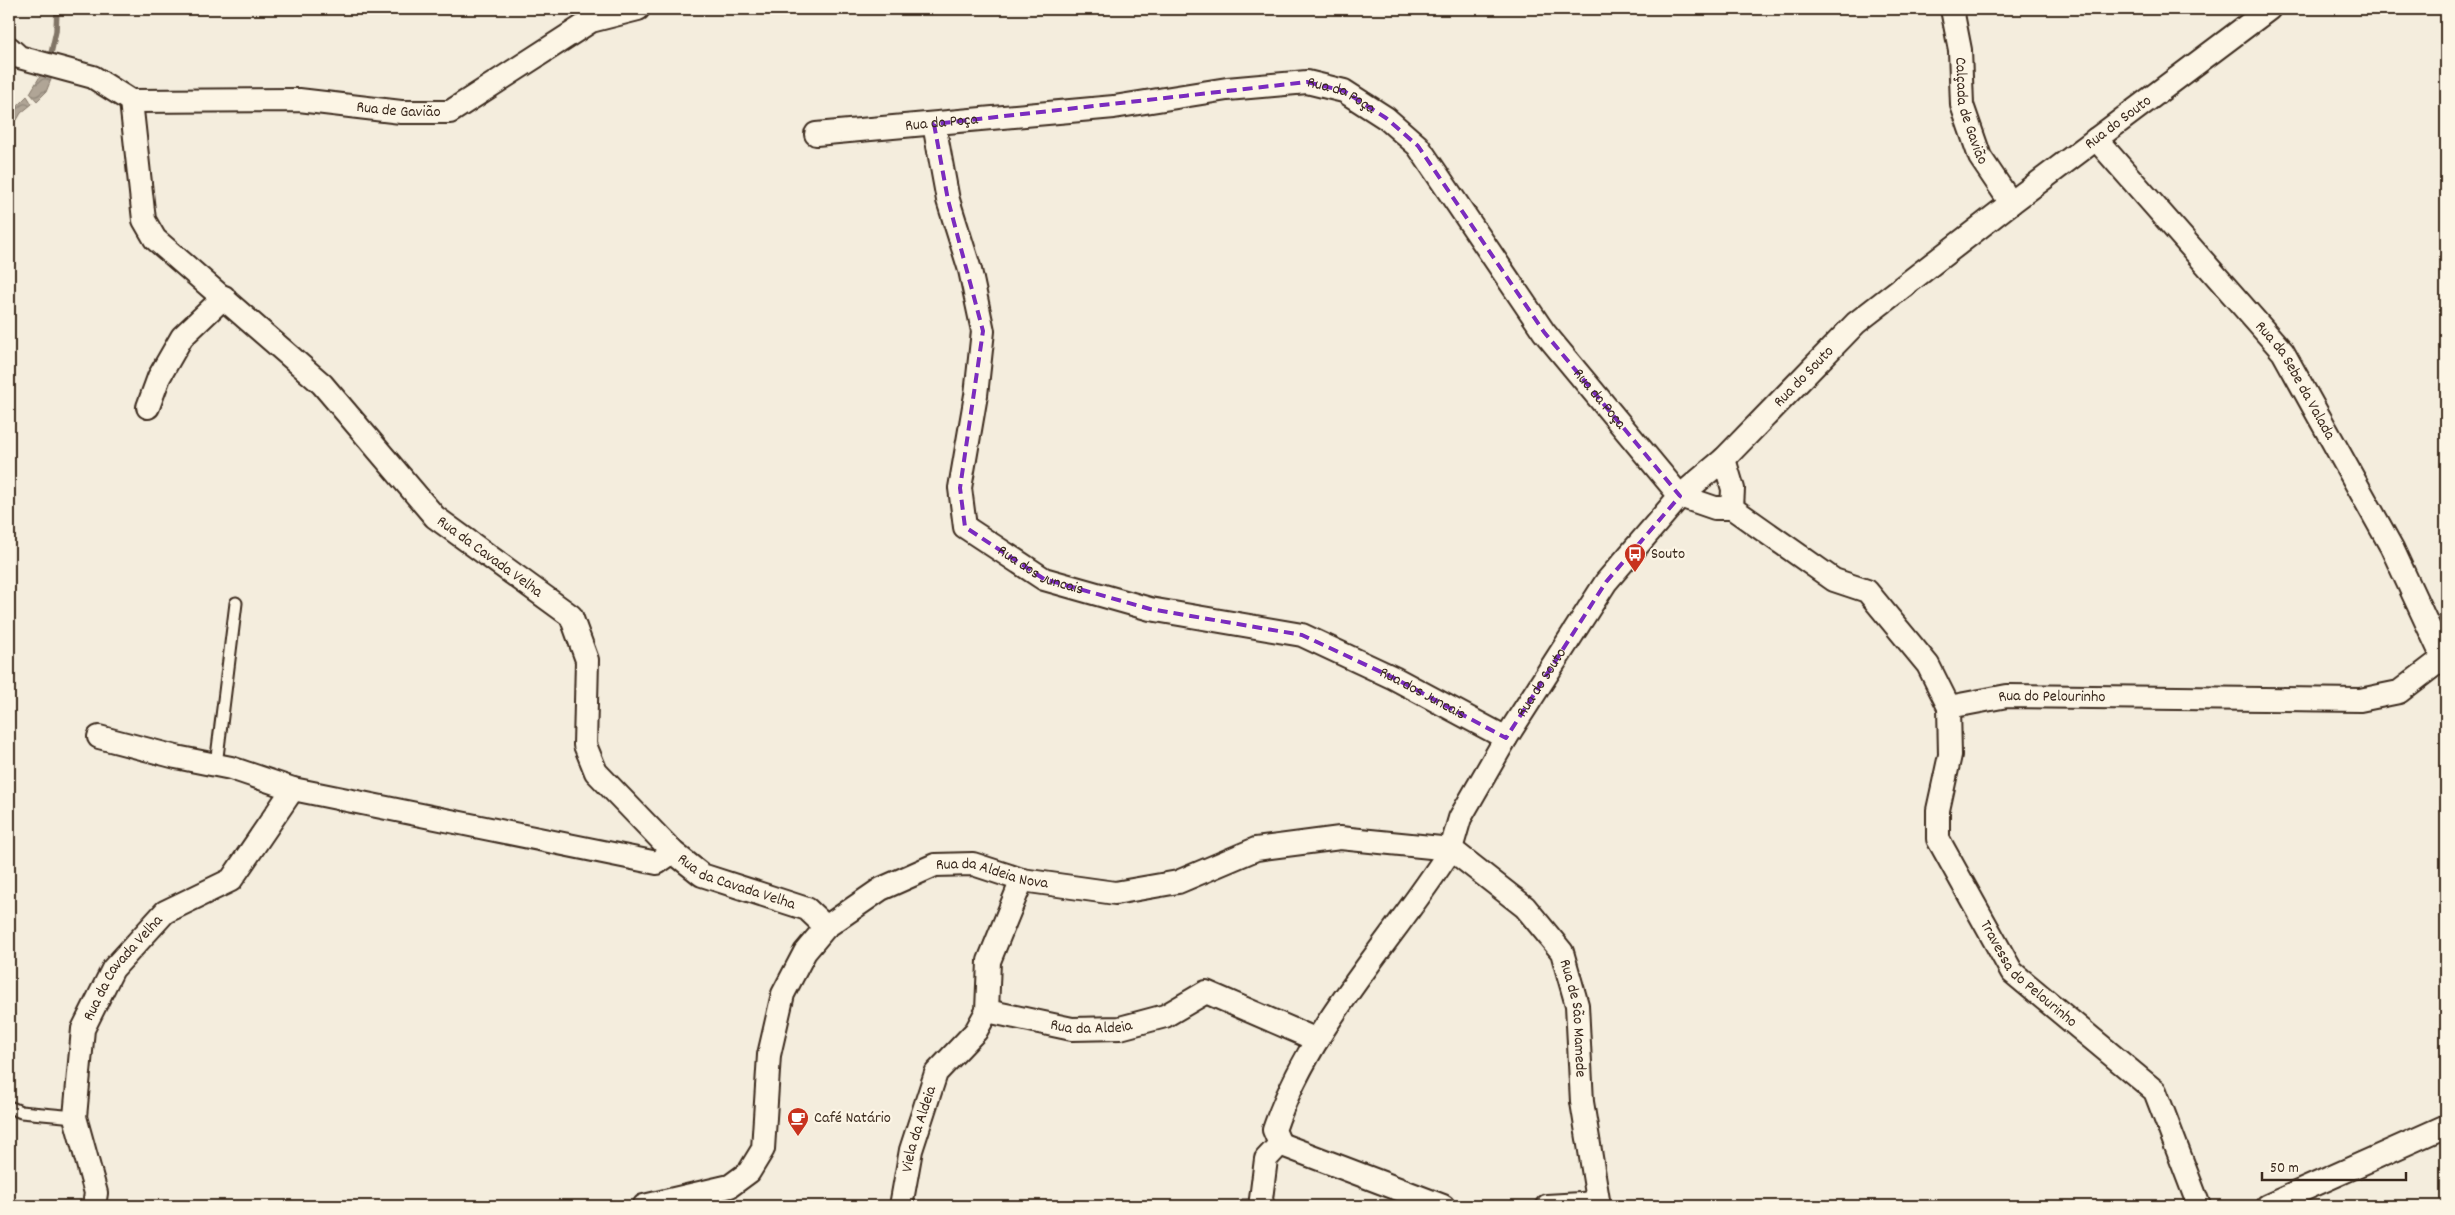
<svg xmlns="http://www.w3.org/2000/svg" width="2455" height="1215" font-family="Dekko,sans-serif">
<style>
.water{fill:url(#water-waves);stroke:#817466}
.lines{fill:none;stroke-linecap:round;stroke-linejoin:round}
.stream{stroke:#817466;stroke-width:5.5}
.building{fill:url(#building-back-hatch);stroke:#3b2a1e;filter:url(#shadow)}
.service-casing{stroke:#3b2a1e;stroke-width:15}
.minor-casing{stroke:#3b2a1e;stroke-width:26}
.service{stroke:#fcf5e5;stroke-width:11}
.minor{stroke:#fcf5e5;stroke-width:22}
.marked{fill:none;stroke:#7b2cbf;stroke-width:4;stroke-dasharray:10 6;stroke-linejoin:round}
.labels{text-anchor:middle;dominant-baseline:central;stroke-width:4.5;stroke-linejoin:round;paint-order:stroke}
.street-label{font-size:16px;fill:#3b2a1e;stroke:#fcf5e5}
.poi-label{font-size:16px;fill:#3b2a1e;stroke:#fcf5e5;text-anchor:start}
</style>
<defs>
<pattern id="water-waves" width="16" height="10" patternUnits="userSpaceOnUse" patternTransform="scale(1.25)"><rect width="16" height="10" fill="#b0a596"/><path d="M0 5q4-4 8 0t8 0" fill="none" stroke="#90877a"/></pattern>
<pattern id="building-back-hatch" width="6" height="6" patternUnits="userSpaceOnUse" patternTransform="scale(1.25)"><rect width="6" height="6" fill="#c3b9aa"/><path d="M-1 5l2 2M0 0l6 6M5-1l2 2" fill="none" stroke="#a0978a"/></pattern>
<filter id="shadow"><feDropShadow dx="4.5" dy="-4.5" stdDeviation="0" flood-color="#0004"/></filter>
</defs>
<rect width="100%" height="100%" fill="#f4eddd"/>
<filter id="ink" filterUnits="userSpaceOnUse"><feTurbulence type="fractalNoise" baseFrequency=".02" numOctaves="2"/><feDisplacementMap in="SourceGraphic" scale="10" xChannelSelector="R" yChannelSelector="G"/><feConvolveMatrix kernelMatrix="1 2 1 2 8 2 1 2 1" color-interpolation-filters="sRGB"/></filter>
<g filter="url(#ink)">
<path class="water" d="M 42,73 L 52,77 L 46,92 L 37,101 L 30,93 Z
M 27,96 L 32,104 L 21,113 L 17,120 L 9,122 L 9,114 Z"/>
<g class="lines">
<path class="stream" d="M 50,58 L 56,31 L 57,9"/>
</g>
<path class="building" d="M 1242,1199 L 1253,1199 L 1253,1206 L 1242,1206 Z"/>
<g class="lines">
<g class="service-casing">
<path id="service" d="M 216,765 L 236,603
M 9,1107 L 21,1112 L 75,1117"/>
</g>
<g class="minor-casing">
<g id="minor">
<path id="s1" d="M 1952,9 L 1960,50 L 1962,105 L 1980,157 L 2011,203"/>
<path d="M 9,48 L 19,57 L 93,77 L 131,101"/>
<path id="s2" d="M 131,101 L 144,220 L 155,239 L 322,384 L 435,517 L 571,616 L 587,660 L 585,745 L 596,772 L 673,852 L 702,875 L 807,909 L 826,927"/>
<path id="s3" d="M 131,101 L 299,100 L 401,112 L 450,112 L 591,21 L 638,9"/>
<path id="s4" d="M 934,124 L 948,200 L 970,270 L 983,331 L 976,395 L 960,488 L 965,527 L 1044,579 L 1150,609 L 1302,635 L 1394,678 L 1506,738"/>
<path id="s5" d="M 816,134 L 1114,107 L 1227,89 L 1307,82 L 1344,91 L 1386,118 L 1418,146 L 1544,332 L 1680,496"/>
<path id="s6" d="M 2096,139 L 2283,352 L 2392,548 L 2443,658"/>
<path d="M 148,407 L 159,377 L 182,337 L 224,297"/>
<path d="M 1724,459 L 1733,489 L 1732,508"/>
<path id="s7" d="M 1680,496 L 1715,508 L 1732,508 L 1834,580 L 1867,591 L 1928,665 L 1949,707 L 1950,755 L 1938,810 L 1938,839 L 2012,972 L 2155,1091 L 2199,1206"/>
<path id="s8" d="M 1949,707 L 2007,696 L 2360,700 L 2399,692 L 2446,656"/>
<path d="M 99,737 L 176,757 L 231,768 L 293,789 L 657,863 L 673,852"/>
<path id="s9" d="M 1451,849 L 1525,907 L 1562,952 L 1577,1005 L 1582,1102 L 1599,1206"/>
<path id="s10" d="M 987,1011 L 1072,1029 L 1120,1028 L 1165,1016 L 1206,992 L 1317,1040"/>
<path id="s11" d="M 1280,1144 L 1274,1130 C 1310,1024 1392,942 1451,849 L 1460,818 L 1506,738 L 1606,582 L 1680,496 L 1724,459 L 1856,323 L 2011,203 L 2269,9"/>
<path d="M 1280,1144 L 1443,1206"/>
<path id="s12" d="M 94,1206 L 96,1193 L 75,1117 L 83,1029 L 113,969 L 165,912 L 231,880 L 293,789"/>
<path id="s13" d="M 644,1206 L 730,1186 L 749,1172 L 763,1149 L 769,1055 L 783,994 L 805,952 L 826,927 L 881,889 L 935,865 L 973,864 L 1022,880 L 1115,893 L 1178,882 L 1256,849 L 1340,838 L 1451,849"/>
<path id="s14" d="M 901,1206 L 911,1150 L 936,1073 L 976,1031 L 987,1011 L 989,961 L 1022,880"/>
<path d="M 1263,1206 L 1261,1199 L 1266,1159 L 1280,1144"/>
<path d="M 1547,1206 L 1598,1203"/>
<path d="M 2267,1206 L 2446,1126"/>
</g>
</g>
<use href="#service" class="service"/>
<use href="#minor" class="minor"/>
</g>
</g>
<path class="marked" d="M 1307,82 L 1344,91 L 1386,118 L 1418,146 L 1544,332 L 1680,496 L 1606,582 L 1506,738 L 1394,678 L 1302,635 L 1150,609 L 1044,579 L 965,527 L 960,488 L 983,331 L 948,200 L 934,124 Z"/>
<defs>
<g id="bus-pin" transform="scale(1.125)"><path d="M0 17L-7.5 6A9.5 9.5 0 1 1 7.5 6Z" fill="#c8321e" stroke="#fcf5e5"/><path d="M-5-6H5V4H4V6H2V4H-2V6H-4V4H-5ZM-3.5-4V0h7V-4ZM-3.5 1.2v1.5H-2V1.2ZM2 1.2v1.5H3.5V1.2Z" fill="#fff"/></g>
<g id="cafe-pin" transform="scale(1.125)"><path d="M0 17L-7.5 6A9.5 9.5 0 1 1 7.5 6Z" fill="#c8321e" stroke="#fcf5e5"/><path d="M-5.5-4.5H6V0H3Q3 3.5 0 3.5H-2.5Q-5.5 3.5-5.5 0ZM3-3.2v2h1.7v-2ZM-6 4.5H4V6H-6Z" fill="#fff"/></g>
</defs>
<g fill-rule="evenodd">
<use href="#bus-pin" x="1635" y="554"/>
<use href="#cafe-pin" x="798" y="1118"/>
</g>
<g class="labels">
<g class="street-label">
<text stroke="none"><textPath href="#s5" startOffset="531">Rua da Poça</textPath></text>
<text stroke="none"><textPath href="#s3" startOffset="268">Rua de Gavião</textPath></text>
<text stroke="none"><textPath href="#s1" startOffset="104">Calçada de Gavião</textPath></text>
<text stroke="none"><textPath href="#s5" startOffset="126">Rua da Poça</textPath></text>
<text stroke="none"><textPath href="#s11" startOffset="1349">Rua do Souto</textPath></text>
<text stroke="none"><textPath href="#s11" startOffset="944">Rua do Souto</textPath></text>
<text stroke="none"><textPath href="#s6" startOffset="314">Rua da Sebe da Valada</textPath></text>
<text stroke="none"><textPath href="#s5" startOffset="936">Rua da Poça</textPath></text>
<text stroke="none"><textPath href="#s2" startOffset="605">Rua da Cavada Velha</textPath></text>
<text stroke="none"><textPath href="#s4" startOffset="499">Rua dos Juncais</textPath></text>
<text stroke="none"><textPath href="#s11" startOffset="539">Rua do Souto</textPath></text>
<text stroke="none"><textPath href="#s4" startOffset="904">Rua dos Juncais</textPath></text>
<text stroke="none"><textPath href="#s8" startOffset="104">Rua do Pelourinho</textPath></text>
<text stroke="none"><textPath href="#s13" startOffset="560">Rua da Aldeia Nova</textPath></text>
<text stroke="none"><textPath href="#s2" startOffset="1049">Rua da Cavada Velha</textPath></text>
<text stroke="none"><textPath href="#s12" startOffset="254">Rua da Cavada Velha</textPath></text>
<text stroke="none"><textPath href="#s7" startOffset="654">Travessa do Pelourinho</textPath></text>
<text stroke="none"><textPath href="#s9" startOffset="220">Rua de São Mamede</textPath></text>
<text stroke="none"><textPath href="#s10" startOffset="106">Rua da Aldeia</textPath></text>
<text stroke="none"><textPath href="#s14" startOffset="79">Viela da Aldeia</textPath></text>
</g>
<g class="poi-label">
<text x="1651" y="554">Souto</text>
<text x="814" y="1118">Café Natário</text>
</g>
</g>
<rect width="2455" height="1215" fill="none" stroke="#fcf5e5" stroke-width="30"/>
<rect x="15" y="15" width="2425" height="1185" fill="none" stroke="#3b2a1e" stroke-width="2" filter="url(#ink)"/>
<path d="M2262 1172v8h144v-8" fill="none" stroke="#3b2a1e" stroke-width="2.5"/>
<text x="2270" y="1172" font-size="15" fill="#3b2a1e" stroke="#fcf5e5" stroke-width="4" paint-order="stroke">50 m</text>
</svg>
